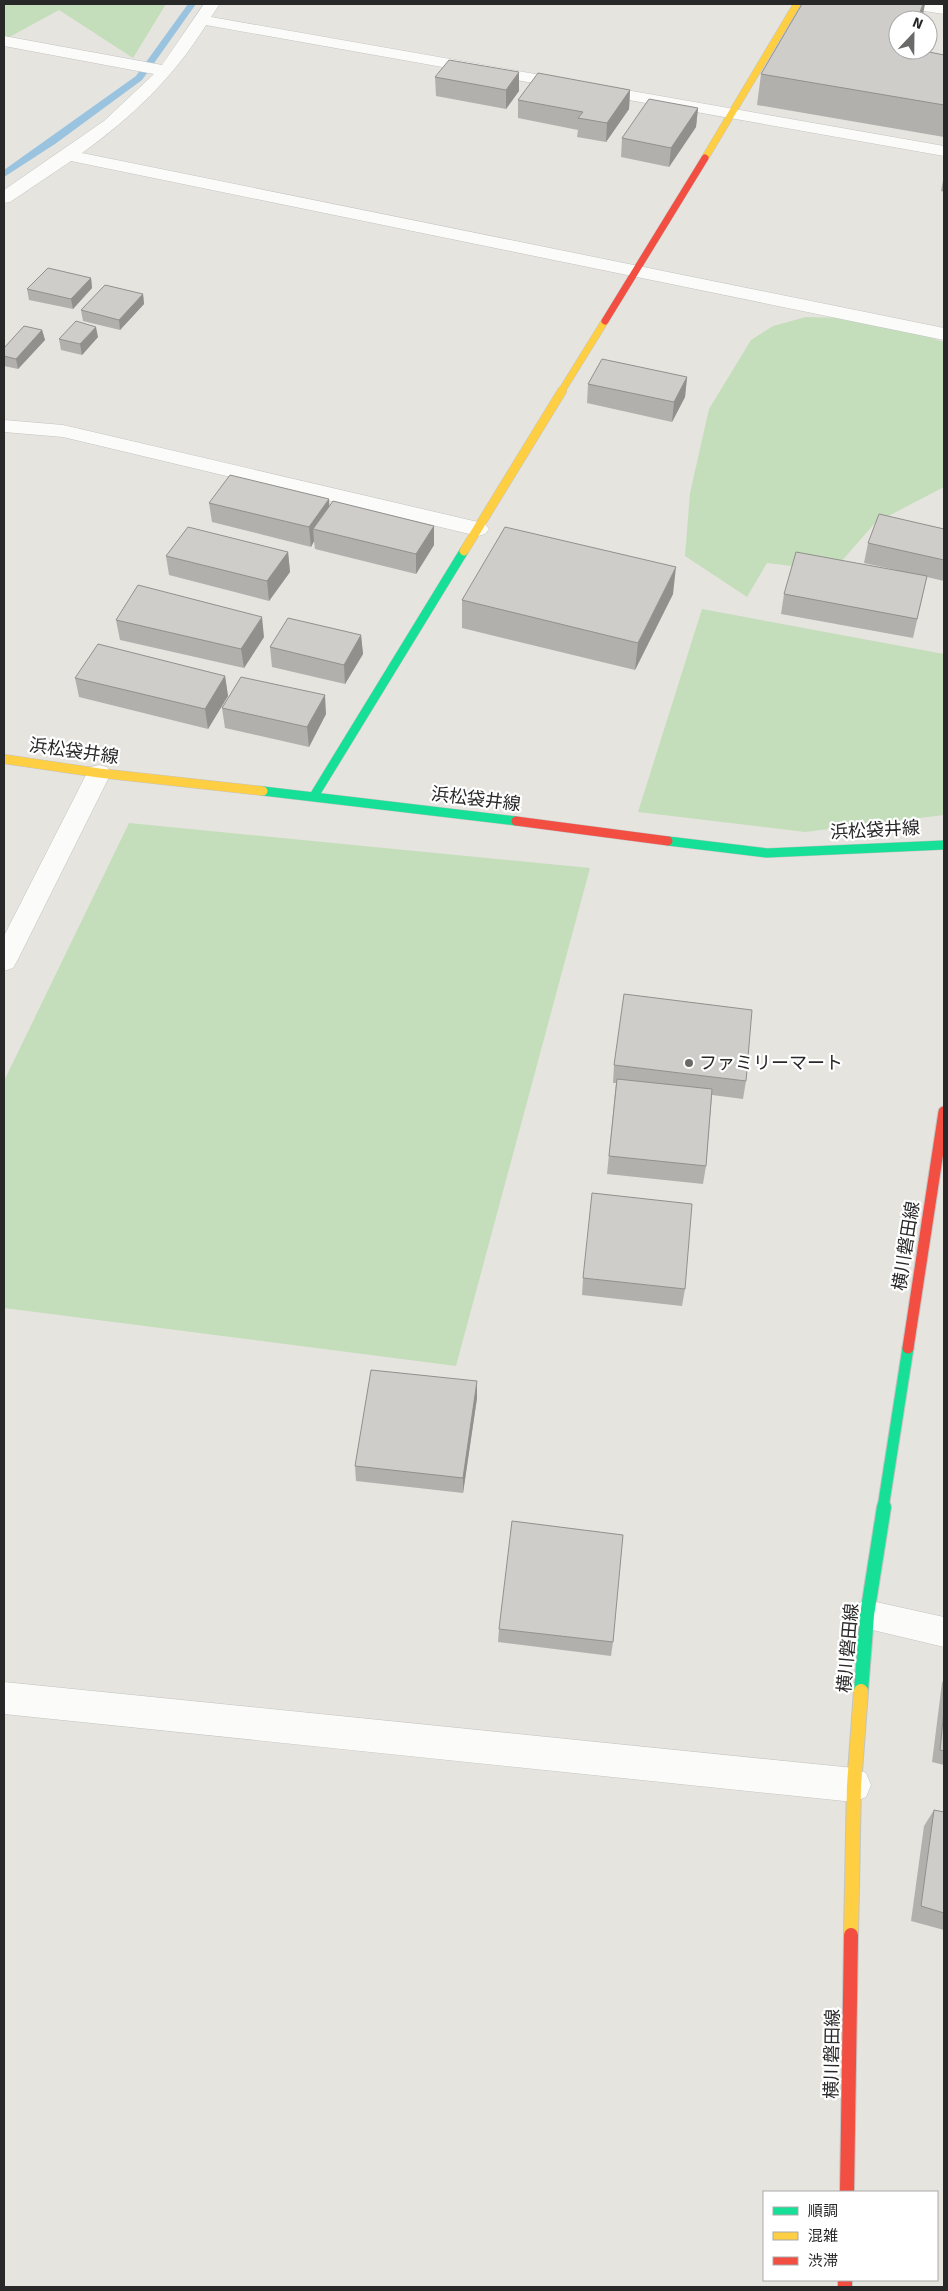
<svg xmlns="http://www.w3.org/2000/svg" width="948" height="2291" font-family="Signika,'Noto Sans JP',sans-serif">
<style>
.green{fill:#c4debb}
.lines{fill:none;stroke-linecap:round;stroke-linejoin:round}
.stream{fill:#9ac3df;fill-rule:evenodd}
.street-casing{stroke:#c4c3c3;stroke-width:1}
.fast-far2-casing{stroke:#c4c3c3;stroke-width:10}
.fast-far1-casing{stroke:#c4c3c3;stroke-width:13}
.fast-casing{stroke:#c4c3c3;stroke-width:16}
.slow-far2-casing{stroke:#c4c3c3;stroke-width:8}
.slow-far1-casing{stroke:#c4c3c3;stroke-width:10}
.slow-casing{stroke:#c4c3c3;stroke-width:16}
.jam-far3-casing{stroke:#c4c3c3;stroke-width:8}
.jam-far2-casing{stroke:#c4c3c3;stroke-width:10}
.jam-far1-casing{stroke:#c4c3c3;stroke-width:13}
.jam-casing{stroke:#c4c3c3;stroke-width:16}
.street{fill:#fbfbfa;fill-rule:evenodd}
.fast-far2{stroke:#16e098;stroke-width:9}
.fast-far1{stroke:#16e098;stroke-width:11}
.fast{stroke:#16e098;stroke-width:14}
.slow-far2{stroke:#ffcf43;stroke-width:7}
.slow-far1{stroke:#ffcf43;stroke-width:9}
.slow{stroke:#ffcf43;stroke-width:14}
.jam-far3{stroke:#f24e42;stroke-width:7}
.jam-far2{stroke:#f24e42;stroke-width:9}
.jam-far1{stroke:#f24e42;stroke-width:11}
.jam{stroke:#f24e42;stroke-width:14}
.wall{fill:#b2b0ad}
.shaded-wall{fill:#91908d}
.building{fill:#cfcdc9;stroke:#91908d}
.poi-dot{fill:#6a6a68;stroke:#fff;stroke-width:2}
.labels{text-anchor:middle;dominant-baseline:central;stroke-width:4.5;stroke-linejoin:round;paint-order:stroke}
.street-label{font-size:18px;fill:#282828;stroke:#fff}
.poi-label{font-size:18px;fill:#282828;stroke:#fff;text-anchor:start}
</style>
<rect width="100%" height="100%" fill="#e6e4de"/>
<path class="green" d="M 4,4 L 166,4 L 133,58 L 59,10 L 4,40 Z
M 806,317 L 873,319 L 944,342 L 944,487 L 875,523 L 833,571 L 767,563 L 747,597 L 685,556 L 690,493 L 709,409 L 751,340 L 773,326 Z
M 702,609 L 944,654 L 944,815 L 805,832 L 638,812 Z
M 129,823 L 590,868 L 456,1366 L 4,1308 L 4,1081 Z"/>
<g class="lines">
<path class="stream" d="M 188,4 L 196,4 L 142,80 L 55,144 L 4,177 L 4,170 L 136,76 Z"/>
<g class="street-casing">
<path id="street" d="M 204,4 L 219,5 L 211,17 L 944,146 L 944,156 L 206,25 C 173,78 132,117 82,153 L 944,328 L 944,340 L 71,161 L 10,202 L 4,203 L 4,190 L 104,121 L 154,74 L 4,46 L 4,36 L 162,65 Z
M 903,4 L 944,4 L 944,14 L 911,9 Z
M 4,420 L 63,425 L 478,522 L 485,524 L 489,529 L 485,534 L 478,536 L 63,437 L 4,432 Z
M 99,765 L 107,767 L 111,773 L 17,961 L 13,968 L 4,971 L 4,936 L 87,773 L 91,767 Z
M 867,1600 L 944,1617 L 944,1647 L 856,1626 L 851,1615 L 856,1604 Z
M 4,1682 L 854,1768 L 866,1773 L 871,1785 L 866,1797 L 854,1802 L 4,1714 Z"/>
</g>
<g class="fast-far2-casing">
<path id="fast-far2" d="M 263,791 L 516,821
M 314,796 L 464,551
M 668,841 L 767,853 L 944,845"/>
</g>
<g class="fast-far1-casing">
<path id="fast-far1" d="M 883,1508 L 908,1348"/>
</g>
<g class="fast-casing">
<path id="fast" d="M 861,1691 L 867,1615 L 884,1507"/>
</g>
<g class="slow-far2-casing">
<path id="slow-far2" d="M 705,158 L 797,4
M 561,392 L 605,321"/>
</g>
<g class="slow-far1-casing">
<path id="slow-far1" d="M 464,551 L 562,391
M 4,759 L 99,773 L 263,791"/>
</g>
<g class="slow-casing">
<path id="slow" d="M 851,1935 L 854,1785 L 861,1691"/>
</g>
<g class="jam-far3-casing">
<path id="jam-far3" d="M 605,321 L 705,158"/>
</g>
<g class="jam-far2-casing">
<path id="jam-far2" d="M 516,821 L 668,841"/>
</g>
<g class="jam-far1-casing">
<path id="jam-far1" d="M 908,1348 L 944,1112"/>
</g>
<g class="jam-casing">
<path id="jam" d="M 847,2192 L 851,1935
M 845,2280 L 845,2287"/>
</g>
<use href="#street" class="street"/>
<use href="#fast-far2" class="fast-far2"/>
<use href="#fast-far1" class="fast-far1"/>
<use href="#fast" class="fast"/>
<use href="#slow-far2" class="slow-far2"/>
<use href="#slow-far1" class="slow-far1"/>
<use href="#slow" class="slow"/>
<use href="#jam-far3" class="jam-far3"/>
<use href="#jam-far2" class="jam-far2"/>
<use href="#jam-far1" class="jam-far1"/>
<use href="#jam" class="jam"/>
</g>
<path class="wall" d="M 898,50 L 944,55 L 944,137 L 757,105 L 761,74 Z
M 435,77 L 519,91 L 506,109 L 436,96 Z
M 630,90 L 629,109 L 606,142 L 577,137 L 578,130 L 518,118 L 518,100 Z
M 698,108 L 696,127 L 669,167 L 621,157 L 622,138 Z
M 944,175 L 944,192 L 941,191 Z
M 91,278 L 92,288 L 73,309 L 29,300 L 27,289 Z
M 143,294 L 144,304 L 120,330 L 83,321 L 81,310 Z
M 42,330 L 45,340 L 18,369 L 4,366 L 4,348 Z
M 98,337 L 82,355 L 61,350 L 59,339 Z
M 687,377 L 685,397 L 672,422 L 587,403 L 588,384 Z
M 329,499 L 329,507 L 434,526 L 434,545 L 416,574 L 315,549 L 314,541 L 311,547 L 212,522 L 209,503 Z
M 944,529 L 944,581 L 927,577 L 913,638 L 781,614 L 784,594 L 896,570 L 864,563 L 868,543 Z
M 288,552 L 290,572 L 269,601 L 169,575 L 166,556 Z
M 673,594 L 635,670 L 462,628 L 462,600 Z
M 116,620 L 264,637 L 244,668 L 120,640 Z
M 361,635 L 363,654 L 345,684 L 272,667 L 270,647 Z
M 225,676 L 228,696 L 208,729 L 79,697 L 75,678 Z
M 222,708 L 326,714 L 309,747 L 225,728 Z
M 614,1065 L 746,1081 L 743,1099 L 712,1095 L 706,1166 L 703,1184 L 607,1174 L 616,1083 L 613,1083 Z
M 583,1278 L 685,1289 L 682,1306 L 582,1295 Z
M 477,1398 L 463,1493 L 356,1481 L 355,1466 Z
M 499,1629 L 613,1642 L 611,1656 L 498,1642 Z
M 944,1678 L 944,1765 L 932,1762 L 942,1683 Z
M 934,1810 L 944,1812 L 944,1930 L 911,1921 L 924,1826 Z"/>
<path class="shaded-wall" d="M 923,4 L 925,4 L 922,20 L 917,20 Z
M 519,72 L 519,91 L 506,109 L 506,90 Z
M 630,90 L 629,109 L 606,142 L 607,123 Z
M 698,108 L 696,127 L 669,167 L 671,148 Z
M 91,278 L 92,288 L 73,309 L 71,299 Z
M 143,294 L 144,304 L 120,330 L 119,320 Z
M 96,327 L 98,337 L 82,355 L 80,344 Z
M 42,330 L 45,340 L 18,369 L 16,359 Z
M 687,377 L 685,397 L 672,422 L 674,402 Z
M 329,499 L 330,519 L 313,529 L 314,541 L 311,547 L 309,527 Z
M 434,526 L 434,545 L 416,574 L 416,554 Z
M 288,552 L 290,572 L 269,601 L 267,581 Z
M 676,567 L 673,594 L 635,670 L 638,643 Z
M 262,617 L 264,637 L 244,668 L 241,649 Z
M 361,635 L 363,654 L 345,684 L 344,665 Z
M 225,676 L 228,696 L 208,729 L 205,709 Z
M 325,695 L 326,714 L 309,747 L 307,727 Z
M 477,1381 L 477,1398 L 463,1493 L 463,1478 Z"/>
<path class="building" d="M 802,4 L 923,4 L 917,20 L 898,20 L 898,50 L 919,50 L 944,55 L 944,105 L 761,74 Z
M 449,60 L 519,72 L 506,90 L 435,77 Z
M 538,73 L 630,90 L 607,123 L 578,118 L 583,112 L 518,100 Z
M 649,99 L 698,108 L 671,148 L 622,138 Z
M 48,268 L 91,278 L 71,299 L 27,289 Z
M 105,285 L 143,294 L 119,320 L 81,310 Z
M 76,321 L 96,327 L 80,344 L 59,339 Z
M 24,326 L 42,330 L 16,359 L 4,356 L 4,348 Z
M 602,359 L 687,377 L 674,402 L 588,384 Z
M 230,475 L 329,499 L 309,527 L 209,503 Z
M 333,501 L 434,526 L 416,554 L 313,529 Z
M 879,514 L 944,529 L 944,560 L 868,543 Z
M 188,527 L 288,552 L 267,581 L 166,556 Z
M 505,527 L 676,567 L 638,643 L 462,600 Z
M 796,552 L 927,576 L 917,619 L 784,594 Z
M 138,585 L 262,617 L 241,649 L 116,620 Z
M 288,618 L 361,635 L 344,665 L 270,647 Z
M 98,644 L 225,676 L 205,709 L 75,678 Z
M 241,677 L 325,695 L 307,727 L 222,708 Z
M 624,994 L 752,1010 L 746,1081 L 614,1065 Z
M 617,1079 L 712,1089 L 706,1166 L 609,1156 Z
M 592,1193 L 692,1204 L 685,1289 L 583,1278 Z
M 371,1370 L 477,1381 L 463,1478 L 355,1466 Z
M 512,1521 L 623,1535 L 613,1642 L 499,1629 Z
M 944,1710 L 944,1751 L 940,1750 Z
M 934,1810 L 944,1812 L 944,1913 L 921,1906 Z"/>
<circle class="poi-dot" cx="689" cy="1063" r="5"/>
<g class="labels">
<g class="street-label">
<text transform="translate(74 751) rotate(8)">浜松袋井線</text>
<text transform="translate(476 799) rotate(7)">浜松袋井線</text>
<text transform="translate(875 830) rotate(-3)">浜松袋井線</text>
<text transform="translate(906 1246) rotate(-81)">横川磐田線</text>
<text transform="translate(848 1648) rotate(-85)">横川磐田線</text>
<text transform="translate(832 2054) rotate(-89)">横川磐田線</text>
</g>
<g class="poi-label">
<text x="699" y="1063">ファミリーマート</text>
</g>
</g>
<rect width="948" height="2291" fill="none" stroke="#282828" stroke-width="10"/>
<rect x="763" y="2191" width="175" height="90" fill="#ffffff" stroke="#a9a9a9"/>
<rect x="773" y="2207" width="25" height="8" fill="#16e098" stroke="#a9a9a9"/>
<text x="808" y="2216" font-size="15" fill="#282828">順調</text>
<rect x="773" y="2232" width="25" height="8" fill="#ffcf43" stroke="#a9a9a9"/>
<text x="808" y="2241" font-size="15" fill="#282828">混雑</text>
<rect x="773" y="2257" width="25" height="8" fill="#f24e42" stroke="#a9a9a9"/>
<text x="808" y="2266" font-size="15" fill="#282828">渋滞</text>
<g transform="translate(913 35) rotate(22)"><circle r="24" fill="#ffffff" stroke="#a9a9a9"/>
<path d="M0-4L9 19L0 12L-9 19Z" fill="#6a6a68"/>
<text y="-8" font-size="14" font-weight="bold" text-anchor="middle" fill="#282828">N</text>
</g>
</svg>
